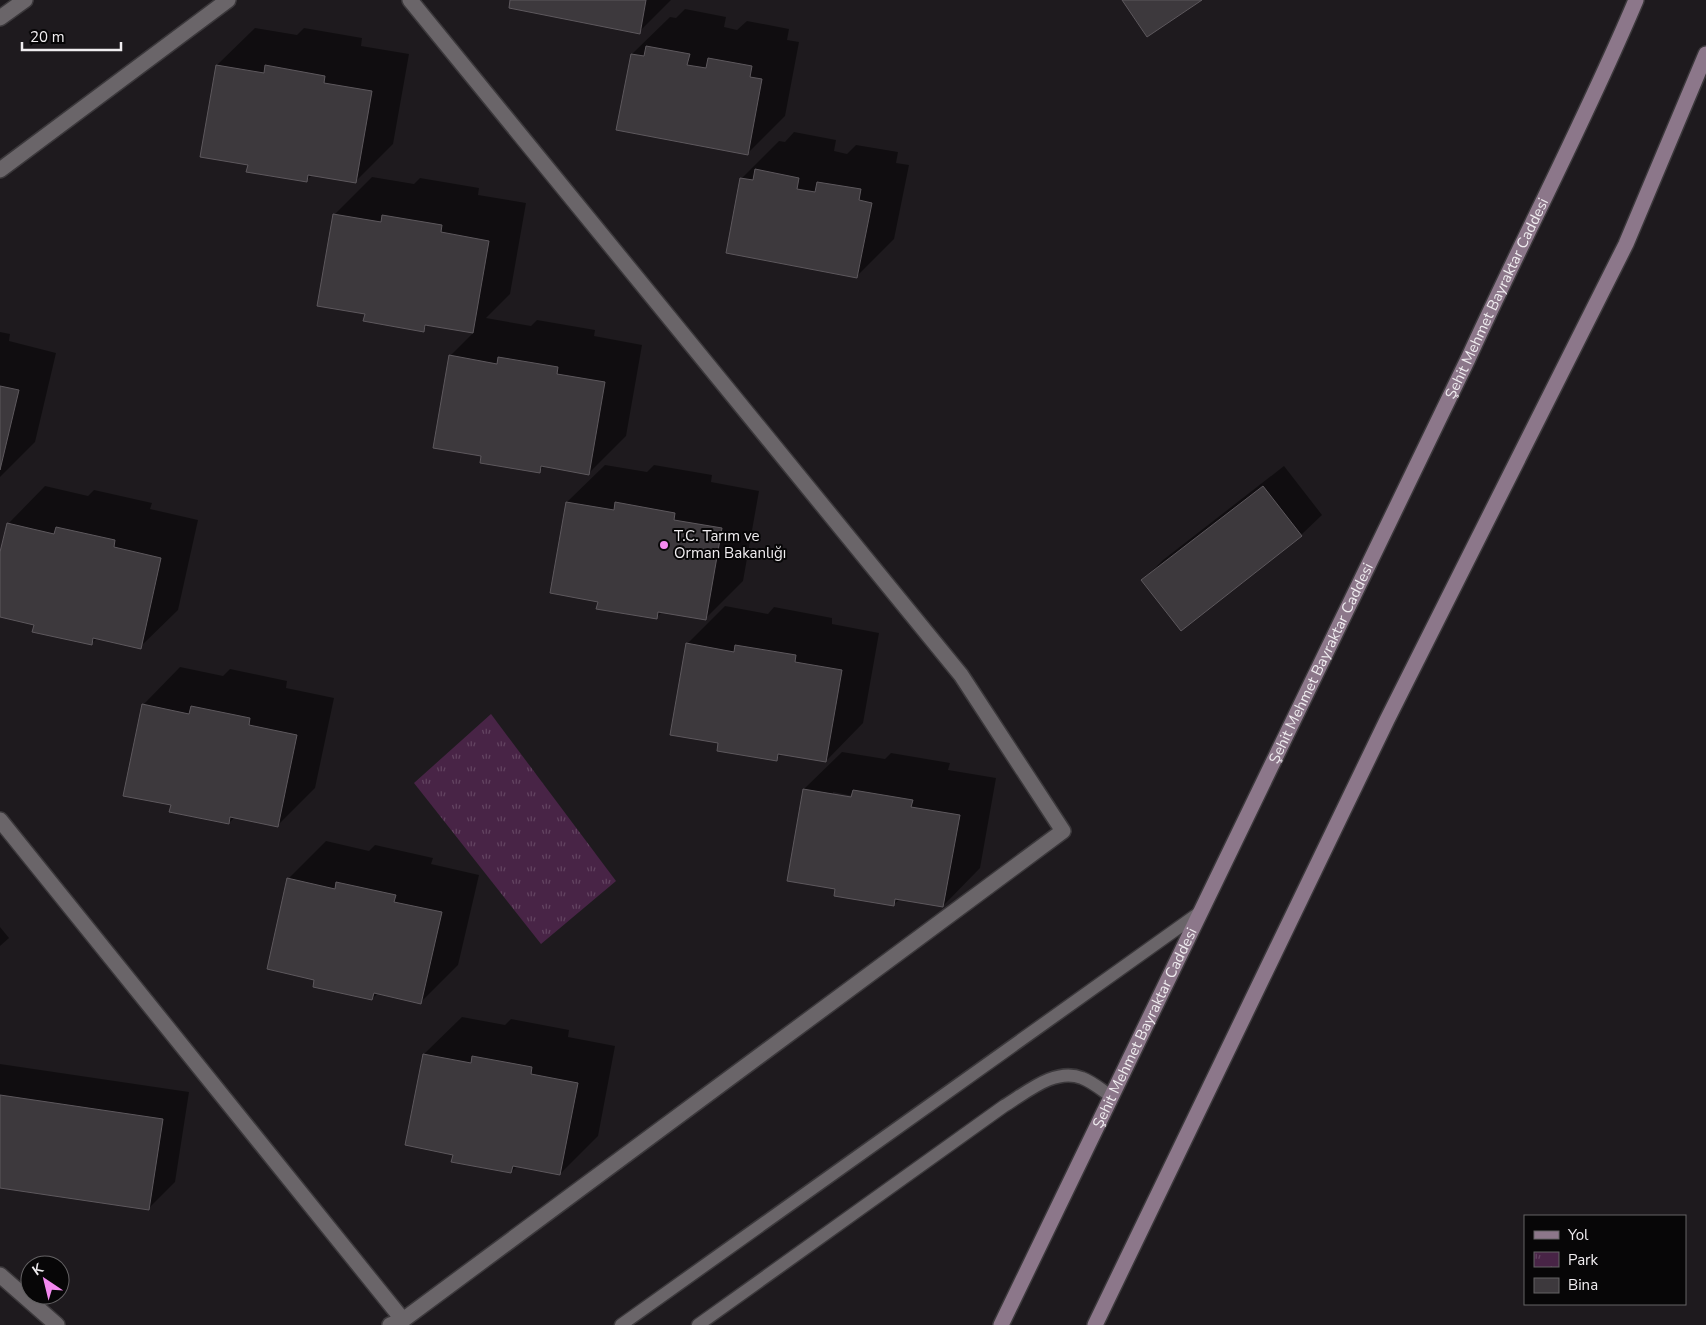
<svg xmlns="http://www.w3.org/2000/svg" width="1706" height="1325" font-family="'Nunito Sans',sans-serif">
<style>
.park{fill:url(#park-tufts)}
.shadow{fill:#0007;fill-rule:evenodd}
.building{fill:#3d393d;stroke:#5d585d}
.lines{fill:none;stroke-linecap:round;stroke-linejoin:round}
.lane-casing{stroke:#3b383b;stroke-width:15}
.street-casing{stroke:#3b383b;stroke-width:18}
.secondary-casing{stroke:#3b383b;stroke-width:18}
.lane{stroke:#6a6569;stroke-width:12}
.street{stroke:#6a6569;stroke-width:15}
.secondary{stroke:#8c778a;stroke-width:15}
.poi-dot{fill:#f489f0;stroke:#070607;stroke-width:2}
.labels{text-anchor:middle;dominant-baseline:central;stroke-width:4;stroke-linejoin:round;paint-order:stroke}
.street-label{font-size:15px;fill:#f0edf0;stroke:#070607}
.poi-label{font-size:15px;fill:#f0edf0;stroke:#070607;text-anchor:start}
</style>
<defs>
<pattern id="park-tufts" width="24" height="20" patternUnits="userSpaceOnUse" patternTransform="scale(1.25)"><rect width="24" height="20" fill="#482446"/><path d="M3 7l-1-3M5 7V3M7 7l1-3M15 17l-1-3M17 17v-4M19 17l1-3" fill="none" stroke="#634461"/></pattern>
</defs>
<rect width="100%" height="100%" fill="#1e1a1e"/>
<path class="park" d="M 491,714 L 616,881 L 541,944 L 414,783 Z"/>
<path class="shadow" d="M 511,0 L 671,0 L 639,32 Z
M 685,9 L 726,17 L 724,27 L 737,30 L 747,21 L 789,29 L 787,40 L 799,42 L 785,116 L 747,154 L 632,54 L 670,17 L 676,18 Z
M 255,28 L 297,35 L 304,28 L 362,38 L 361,46 L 409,54 L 393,144 L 355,182 L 313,174 L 306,181 L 249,164 L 217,65 Z
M 794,132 L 836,140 L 834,151 L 847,154 L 856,145 L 898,152 L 896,163 L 909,165 L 894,239 L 856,277 L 727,252 L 742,178 L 779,141 L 785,142 Z
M 372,177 L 414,184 L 420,178 L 479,188 L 478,195 L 526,203 L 510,294 L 486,318 L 531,326 L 537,320 L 595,330 L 594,336 L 642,345 L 626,436 L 589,473 L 545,465 L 539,472 L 482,455 L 450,356 L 474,332 L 429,324 L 423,330 L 366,313 L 334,215 Z
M 0,332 L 10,334 L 9,341 L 56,353 L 35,442 L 0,477 Z
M 605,465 L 647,472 L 654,465 L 712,475 L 711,482 L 759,491 L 743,581 L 705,619 L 663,611 L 656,618 L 599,601 L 567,502 Z
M 1284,466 L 1322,515 L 1301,535 L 1143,580 L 1163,560 Z
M 45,486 L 88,496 L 94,490 L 152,503 L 150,509 L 198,520 L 178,610 L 140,647 L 97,638 L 91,644 L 35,624 L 0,616 L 0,558 L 8,524 Z
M 725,606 L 768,614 L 774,607 L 832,618 L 832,624 L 879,633 L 863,723 L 826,761 L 783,753 L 776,759 L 720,742 L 687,644 Z
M 180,667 L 223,676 L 230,669 L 287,681 L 286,688 L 334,698 L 315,788 L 278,825 L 235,817 L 229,823 L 172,804 L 143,705 Z
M 842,752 L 885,759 L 891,753 L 950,763 L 948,770 L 996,778 L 980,868 L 943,906 L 900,899 L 893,905 L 836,888 L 804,789 ZM 833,792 L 858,797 L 857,799 L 833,795 Z
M 326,841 L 369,851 L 375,845 L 433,858 L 431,864 L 479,875 L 458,965 L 421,1002 L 378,993 L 372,999 L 316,979 L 288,879 Z
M 0,927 L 9,938 L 0,946 Z
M 462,1017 L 505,1025 L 511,1019 L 569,1030 L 568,1037 L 615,1046 L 598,1136 L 560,1174 L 517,1166 L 511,1172 L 454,1154 L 424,1054 Z
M 0,1064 L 189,1092 L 175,1182 L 148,1209 L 0,1187 Z"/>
<path class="building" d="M 510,0 L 646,0 L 640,34 L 509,8 Z
M 1122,0 L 1202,0 L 1147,37 Z
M 646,46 L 690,54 L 687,65 L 706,68 L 708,58 L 752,66 L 750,77 L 762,79 L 748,155 L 616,130 L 631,54 L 644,56 Z
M 216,65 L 264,73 L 265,65 L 325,76 L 324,83 L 372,91 L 356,183 L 308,175 L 307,182 L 246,172 L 248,165 L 200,157 Z
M 755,169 L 799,178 L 797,189 L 815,192 L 817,182 L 861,189 L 859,200 L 872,203 L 857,278 L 726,253 L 740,178 L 753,180 Z
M 333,214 L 381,222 L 382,215 L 442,225 L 441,232 L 489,241 L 473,333 L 425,325 L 424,332 L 363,321 L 365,314 L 317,306 Z
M 449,355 L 497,364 L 498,357 L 558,367 L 557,374 L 605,382 L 589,475 L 541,466 L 540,473 L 480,463 L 481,456 L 433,448 Z
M 0,386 L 19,390 L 0,470 Z
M 1263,486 L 1302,536 L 1181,631 L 1141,580 Z
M 566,502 L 614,510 L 615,502 L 675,513 L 674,520 L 722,528 L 706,620 L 658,612 L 657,619 L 596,609 L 598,602 L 550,593 Z
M 7,523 L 54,534 L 56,527 L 115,540 L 114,547 L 161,558 L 141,649 L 93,638 L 92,645 L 32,632 L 34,625 L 0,617 L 0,552 Z
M 686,643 L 734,652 L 735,645 L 796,655 L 795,662 L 842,670 L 826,762 L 778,754 L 777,761 L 717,751 L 718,743 L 670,735 Z
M 142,704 L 189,714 L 191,706 L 250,718 L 249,725 L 297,735 L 278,827 L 230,817 L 229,824 L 169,812 L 171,805 L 123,796 Z
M 803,789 L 851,797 L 853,790 L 913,800 L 911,807 L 960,815 L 943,907 L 895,899 L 894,906 L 834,896 L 835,889 L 787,881 Z
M 287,878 L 335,889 L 336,882 L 396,895 L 394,902 L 442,912 L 421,1004 L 374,993 L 372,1000 L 313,987 L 314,980 L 267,969 Z
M 423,1054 L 471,1063 L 472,1056 L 532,1067 L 531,1074 L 578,1083 L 560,1175 L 513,1166 L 511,1173 L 451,1162 L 453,1155 L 405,1145 Z
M 0,1095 L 163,1119 L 149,1210 L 0,1188 Z"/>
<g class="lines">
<g class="lane-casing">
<path id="lane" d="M 621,1325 L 1199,913
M 698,1325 L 1004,1106 C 1026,1093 1055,1067 1082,1078 C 1093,1082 1103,1091 1112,1097"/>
</g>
<g class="street-casing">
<path id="street" d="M 0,18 L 25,0
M 0,170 L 228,0
M 0,820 L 403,1320
M 0,1275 L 57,1325
M 390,1325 L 403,1320 L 1063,831 L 961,675 L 410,0"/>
</g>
<g class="secondary-casing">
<g id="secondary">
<path id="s1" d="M 1001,1325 L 1468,359 C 1523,238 1585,121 1636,0"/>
<path d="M 1095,1325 L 1387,720 L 1626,244 L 1706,54"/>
</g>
</g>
<use href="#lane" class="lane"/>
<use href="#street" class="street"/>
<use href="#secondary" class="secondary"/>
</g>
<circle class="poi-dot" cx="664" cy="545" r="5"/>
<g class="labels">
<g class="street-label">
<text stroke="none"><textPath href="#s1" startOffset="1140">Şehit Mehmet Bayraktar Caddesi</textPath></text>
<text stroke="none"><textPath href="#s1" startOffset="735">Şehit Mehmet Bayraktar Caddesi</textPath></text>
<text stroke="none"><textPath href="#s1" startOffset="330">Şehit Mehmet Bayraktar Caddesi</textPath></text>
</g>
<g class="poi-label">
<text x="674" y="536">T.C. Tarım ve<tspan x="674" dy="17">Orman Bakanlığı</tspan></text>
</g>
</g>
<rect x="1524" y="1215" width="162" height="90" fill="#070607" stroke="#646264"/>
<rect x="1534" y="1231" width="25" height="8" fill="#8c778a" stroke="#646264"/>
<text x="1568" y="1240" font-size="15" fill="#f0edf0">Yol</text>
<rect x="1534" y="1252" width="25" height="15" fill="url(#park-tufts)" stroke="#646264"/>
<text x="1568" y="1265" font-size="15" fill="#f0edf0">Park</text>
<rect x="1534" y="1278" width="25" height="15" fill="#3d393d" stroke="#646264"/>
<text x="1568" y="1290" font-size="15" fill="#f0edf0">Bina</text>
<g transform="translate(45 1280) rotate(325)"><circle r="24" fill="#070607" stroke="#646264"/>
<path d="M0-4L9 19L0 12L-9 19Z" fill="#f489f0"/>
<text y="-8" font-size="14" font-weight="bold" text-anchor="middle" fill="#f0edf0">K</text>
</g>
<path d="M22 42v8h99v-8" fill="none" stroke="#f0edf0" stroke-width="2.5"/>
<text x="30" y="42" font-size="15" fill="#f0edf0" stroke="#070607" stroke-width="4" paint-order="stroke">20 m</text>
</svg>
